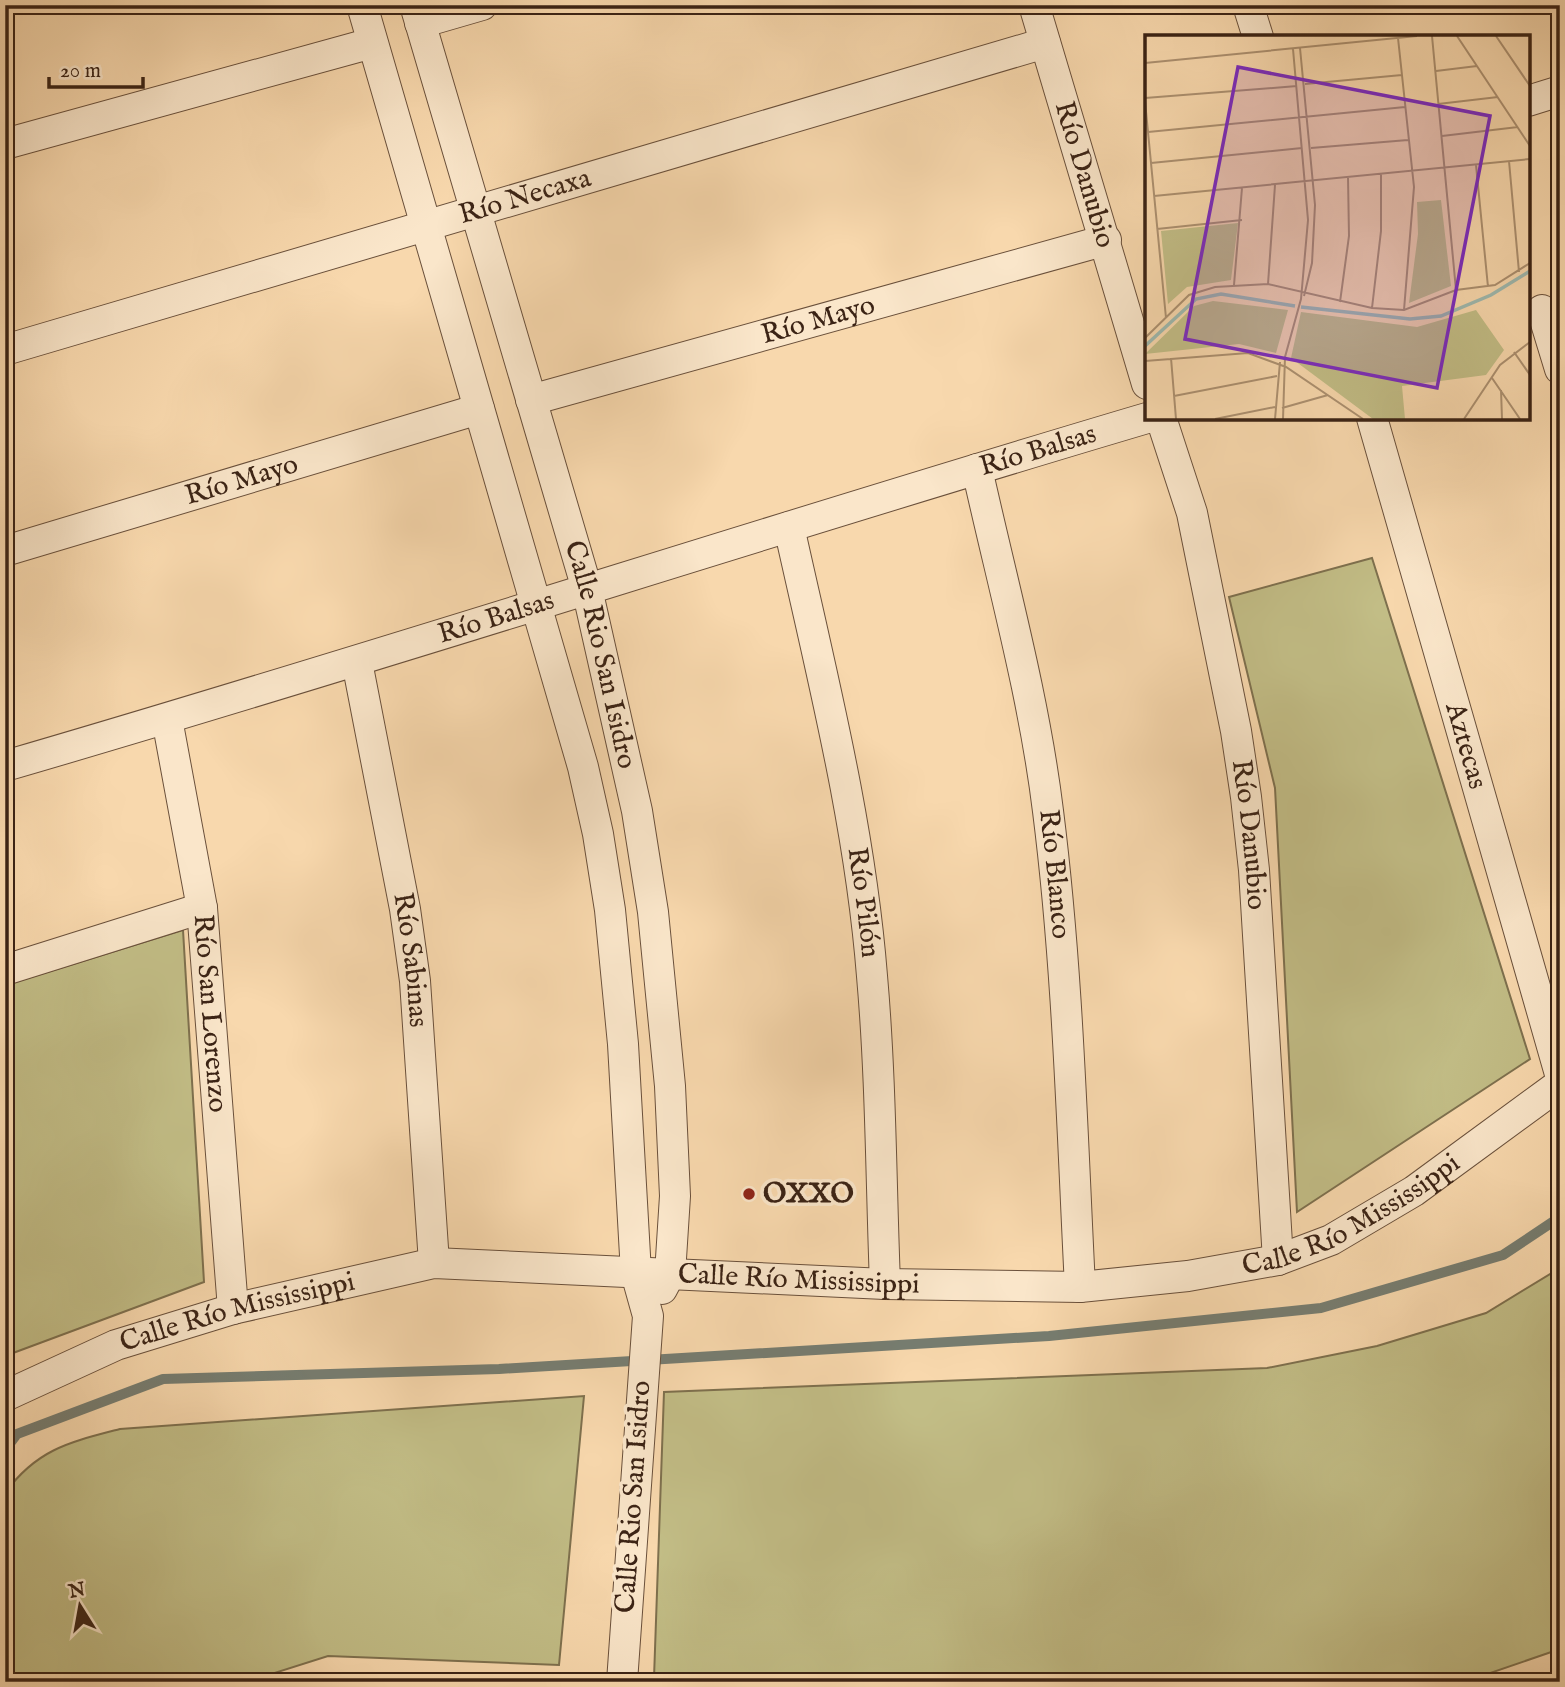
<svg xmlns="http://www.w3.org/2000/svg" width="1565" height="1687" font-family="'IM FELL English',serif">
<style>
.green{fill:#c2bd86;stroke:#7e704e;stroke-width:2}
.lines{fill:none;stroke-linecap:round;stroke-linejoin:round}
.stream{stroke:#767d71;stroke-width:10}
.street-casing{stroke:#6a503b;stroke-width:32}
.street{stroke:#fae6ca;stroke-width:30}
.poi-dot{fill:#8f2418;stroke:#fae6ca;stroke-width:2.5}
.labels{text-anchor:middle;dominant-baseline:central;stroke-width:7;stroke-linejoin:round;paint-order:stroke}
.street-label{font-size:28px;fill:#3b2315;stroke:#fae6ca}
.poi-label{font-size:28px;font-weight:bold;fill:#3b2315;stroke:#fae6ca;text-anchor:start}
.inset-river{fill:none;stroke:#9eb9af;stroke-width:3.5}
.inset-road{fill:none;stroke:#ac9070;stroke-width:2}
.view{fill:#7b2cbf;fill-opacity:0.15;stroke:#7b2cbf;stroke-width:3.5}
.inset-edge{fill:none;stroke:#3b2315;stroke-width:3.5}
</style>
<rect width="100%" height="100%" fill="#f8d8ad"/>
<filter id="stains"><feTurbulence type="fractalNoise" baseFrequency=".00286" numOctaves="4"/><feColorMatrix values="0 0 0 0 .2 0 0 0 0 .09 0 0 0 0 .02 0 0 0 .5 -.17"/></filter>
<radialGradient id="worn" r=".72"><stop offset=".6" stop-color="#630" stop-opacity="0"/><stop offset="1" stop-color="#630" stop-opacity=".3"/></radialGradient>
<path class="green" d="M 1372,558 L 1530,1059 L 1297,1212 L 1275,788 L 1229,597 Z
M 183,930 L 204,1282 L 5,1356 L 5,985 Z
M 1560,1268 L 1560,1649 L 1464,1682 L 661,1682 L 654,1678 L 664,1392 L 1267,1368 L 1377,1346 L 1486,1313 Z
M 584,1396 L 559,1665 L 328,1656 L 246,1682 L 5,1682 L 5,1493 C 37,1449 70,1442 120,1429 Z"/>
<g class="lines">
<path class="stream" d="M 5,1450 L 17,1434 L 163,1379 L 499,1369 L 1049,1336 L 1321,1308 L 1503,1255 L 1560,1217"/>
<g class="street-casing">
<g id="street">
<path d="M 362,5 L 583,767 L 598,834 L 610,910 L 623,1044 L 636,1273 L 648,1316 L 622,1682"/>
<path id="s1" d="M 415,5 L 587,589 L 637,811 L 653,912 L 670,1086 L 675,1196 L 670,1274 L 662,1289"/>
<path id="s2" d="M 1034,5 L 1147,384"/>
<path d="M 1248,5 L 1258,37"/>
<path d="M 420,23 L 482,5"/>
<path d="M 1528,101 L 1560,91"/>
<path d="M 5,144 L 372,43"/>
<path d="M 1542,310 L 1560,369"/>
<path id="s3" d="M 5,350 L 1045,43"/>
<path id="s4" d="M 531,400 L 1106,240"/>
<path id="s5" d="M 1161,418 L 1192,513 L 1236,731 L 1246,797 L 1254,870 L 1278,1260"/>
<path id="s6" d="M 1372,418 L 1560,1074"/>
<path id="s7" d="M 977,469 C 1002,582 1034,696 1048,811 C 1068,969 1072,1129 1080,1287"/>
<path id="s8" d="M 789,527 C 822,676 860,824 872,976 C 881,1078 881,1182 885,1284"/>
<path id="s9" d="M 5,551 L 479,409"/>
<path id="s10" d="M 357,662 L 405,909 L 415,981 L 434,1263"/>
<path id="s11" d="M 167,719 L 202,908 L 233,1309"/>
<path id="s12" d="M 5,766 C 387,655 765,531 1147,418"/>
<path d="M 5,970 L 202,908"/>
<path id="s13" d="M 5,1396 L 116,1345 L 233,1309 L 434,1263 L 885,1284 L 1080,1287 L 1188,1276 L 1278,1260 L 1331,1240 L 1414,1191 L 1560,1084"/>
</g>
</g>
<use href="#street" class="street"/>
</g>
<circle class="poi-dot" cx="749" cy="1194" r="7"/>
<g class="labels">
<g class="street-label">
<text stroke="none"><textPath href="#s2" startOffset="177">Río Danubio</textPath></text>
<text stroke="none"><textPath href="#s3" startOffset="542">Río Necaxa</textPath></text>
<text stroke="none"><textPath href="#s4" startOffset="298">Río Mayo</textPath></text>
<text stroke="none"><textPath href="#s12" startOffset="1080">Río Balsas</textPath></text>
<text stroke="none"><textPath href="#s9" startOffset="247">Río Mayo</textPath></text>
<text stroke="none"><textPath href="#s12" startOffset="513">Río Balsas</textPath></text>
<text stroke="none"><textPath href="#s1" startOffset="676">Calle Rio San Isidro</textPath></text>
<text stroke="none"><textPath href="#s6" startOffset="341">Aztecas</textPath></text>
<text stroke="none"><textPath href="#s5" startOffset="427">Río Danubio</textPath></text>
<text stroke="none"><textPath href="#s7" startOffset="413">Río Blanco</textPath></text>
<text stroke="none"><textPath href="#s8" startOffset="383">Río Pilón</textPath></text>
<text stroke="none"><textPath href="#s10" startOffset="303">Río Sabinas</textPath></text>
<text stroke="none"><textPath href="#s11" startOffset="298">Río San Lorenzo</textPath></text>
<text stroke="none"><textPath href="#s13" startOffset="1382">Calle Río Mississippi</textPath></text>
<text stroke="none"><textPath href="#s13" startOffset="816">Calle Río Mississippi</textPath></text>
<text stroke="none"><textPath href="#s13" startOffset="248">Calle Río Mississippi</textPath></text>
<text transform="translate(634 1497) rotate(-86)">Calle Rio San Isidro</text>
</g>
<g class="poi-label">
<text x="763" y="1194">OXXO</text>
</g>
</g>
<g transform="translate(1145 35)">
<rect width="385" height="385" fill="#f8d8ad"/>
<path d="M 296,165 L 306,251 L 264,268 L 273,199 L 272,167 ZM 93,188 L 86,245 L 42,252 L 23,269 L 16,196 ZM 68,266 L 143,275 L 131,318 L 94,309 L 0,319 L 49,271 ZM 331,275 L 359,315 L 341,340 L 257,351 L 260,384 L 228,384 L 146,323 L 156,277 L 272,292 Z" fill="#c2bd86"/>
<path class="inset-river" d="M 156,272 L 265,284 L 296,281 L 346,260 L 385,236M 0,311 L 51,264 L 76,259 L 150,271"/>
<path class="inset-road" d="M 287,1 L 311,255M 312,1 L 385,111M 351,1 L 385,51M 253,3 L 269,152 L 259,275M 155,13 L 170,170 L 167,228 L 159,261M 0,28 L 272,1M 291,36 L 332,31M 160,49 L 257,40M 0,63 L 152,51M 0,66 L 21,283M 293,69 L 353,62M 3,97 L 260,72M 297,101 L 373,92M 166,113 L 263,105M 364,126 L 374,237M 6,128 L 157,113M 331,130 L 343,252M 9,161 L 385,124M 12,194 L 97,185M 123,249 L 130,150M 89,250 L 97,153M 195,267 L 204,201 L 203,142M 227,273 L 236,196 L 236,138M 0,303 L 44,260 L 70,252 L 123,249 L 227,273 L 259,275 L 311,255 L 350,250 L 385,228M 369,317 L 385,340M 26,323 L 31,384M 0,326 L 103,318 L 141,332 L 218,384M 347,343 L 375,384M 356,355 L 357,384M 29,361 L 132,341M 137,373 L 183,360M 70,384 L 130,372M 130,384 L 135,327M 138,384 L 140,322 L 156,264 L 163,185 L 148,14M 319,384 L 355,330 L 385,307"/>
<path class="view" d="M 93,32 L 345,81 L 292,353 L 40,304 Z"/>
<rect width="385" height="385" class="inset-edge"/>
</g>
<rect width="1565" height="1687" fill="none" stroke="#f8d8ad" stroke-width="28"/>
<rect x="7" y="7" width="1551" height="1673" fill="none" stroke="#3b2315" stroke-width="3.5"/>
<rect x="14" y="14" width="1537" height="1659" fill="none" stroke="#3b2315" stroke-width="2"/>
<g transform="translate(80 1606) rotate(349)" stroke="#fae6ca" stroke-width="5" paint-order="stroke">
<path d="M0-5L12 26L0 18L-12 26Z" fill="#3b2315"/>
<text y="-10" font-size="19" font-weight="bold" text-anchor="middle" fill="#3b2315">N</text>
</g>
<path d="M49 77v10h94v-10" fill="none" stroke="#3b2315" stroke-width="3.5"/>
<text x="60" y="77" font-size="21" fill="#3b2315" stroke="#fae6ca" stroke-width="5" paint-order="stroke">20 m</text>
<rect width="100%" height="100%" filter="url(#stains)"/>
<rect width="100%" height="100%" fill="url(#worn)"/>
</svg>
